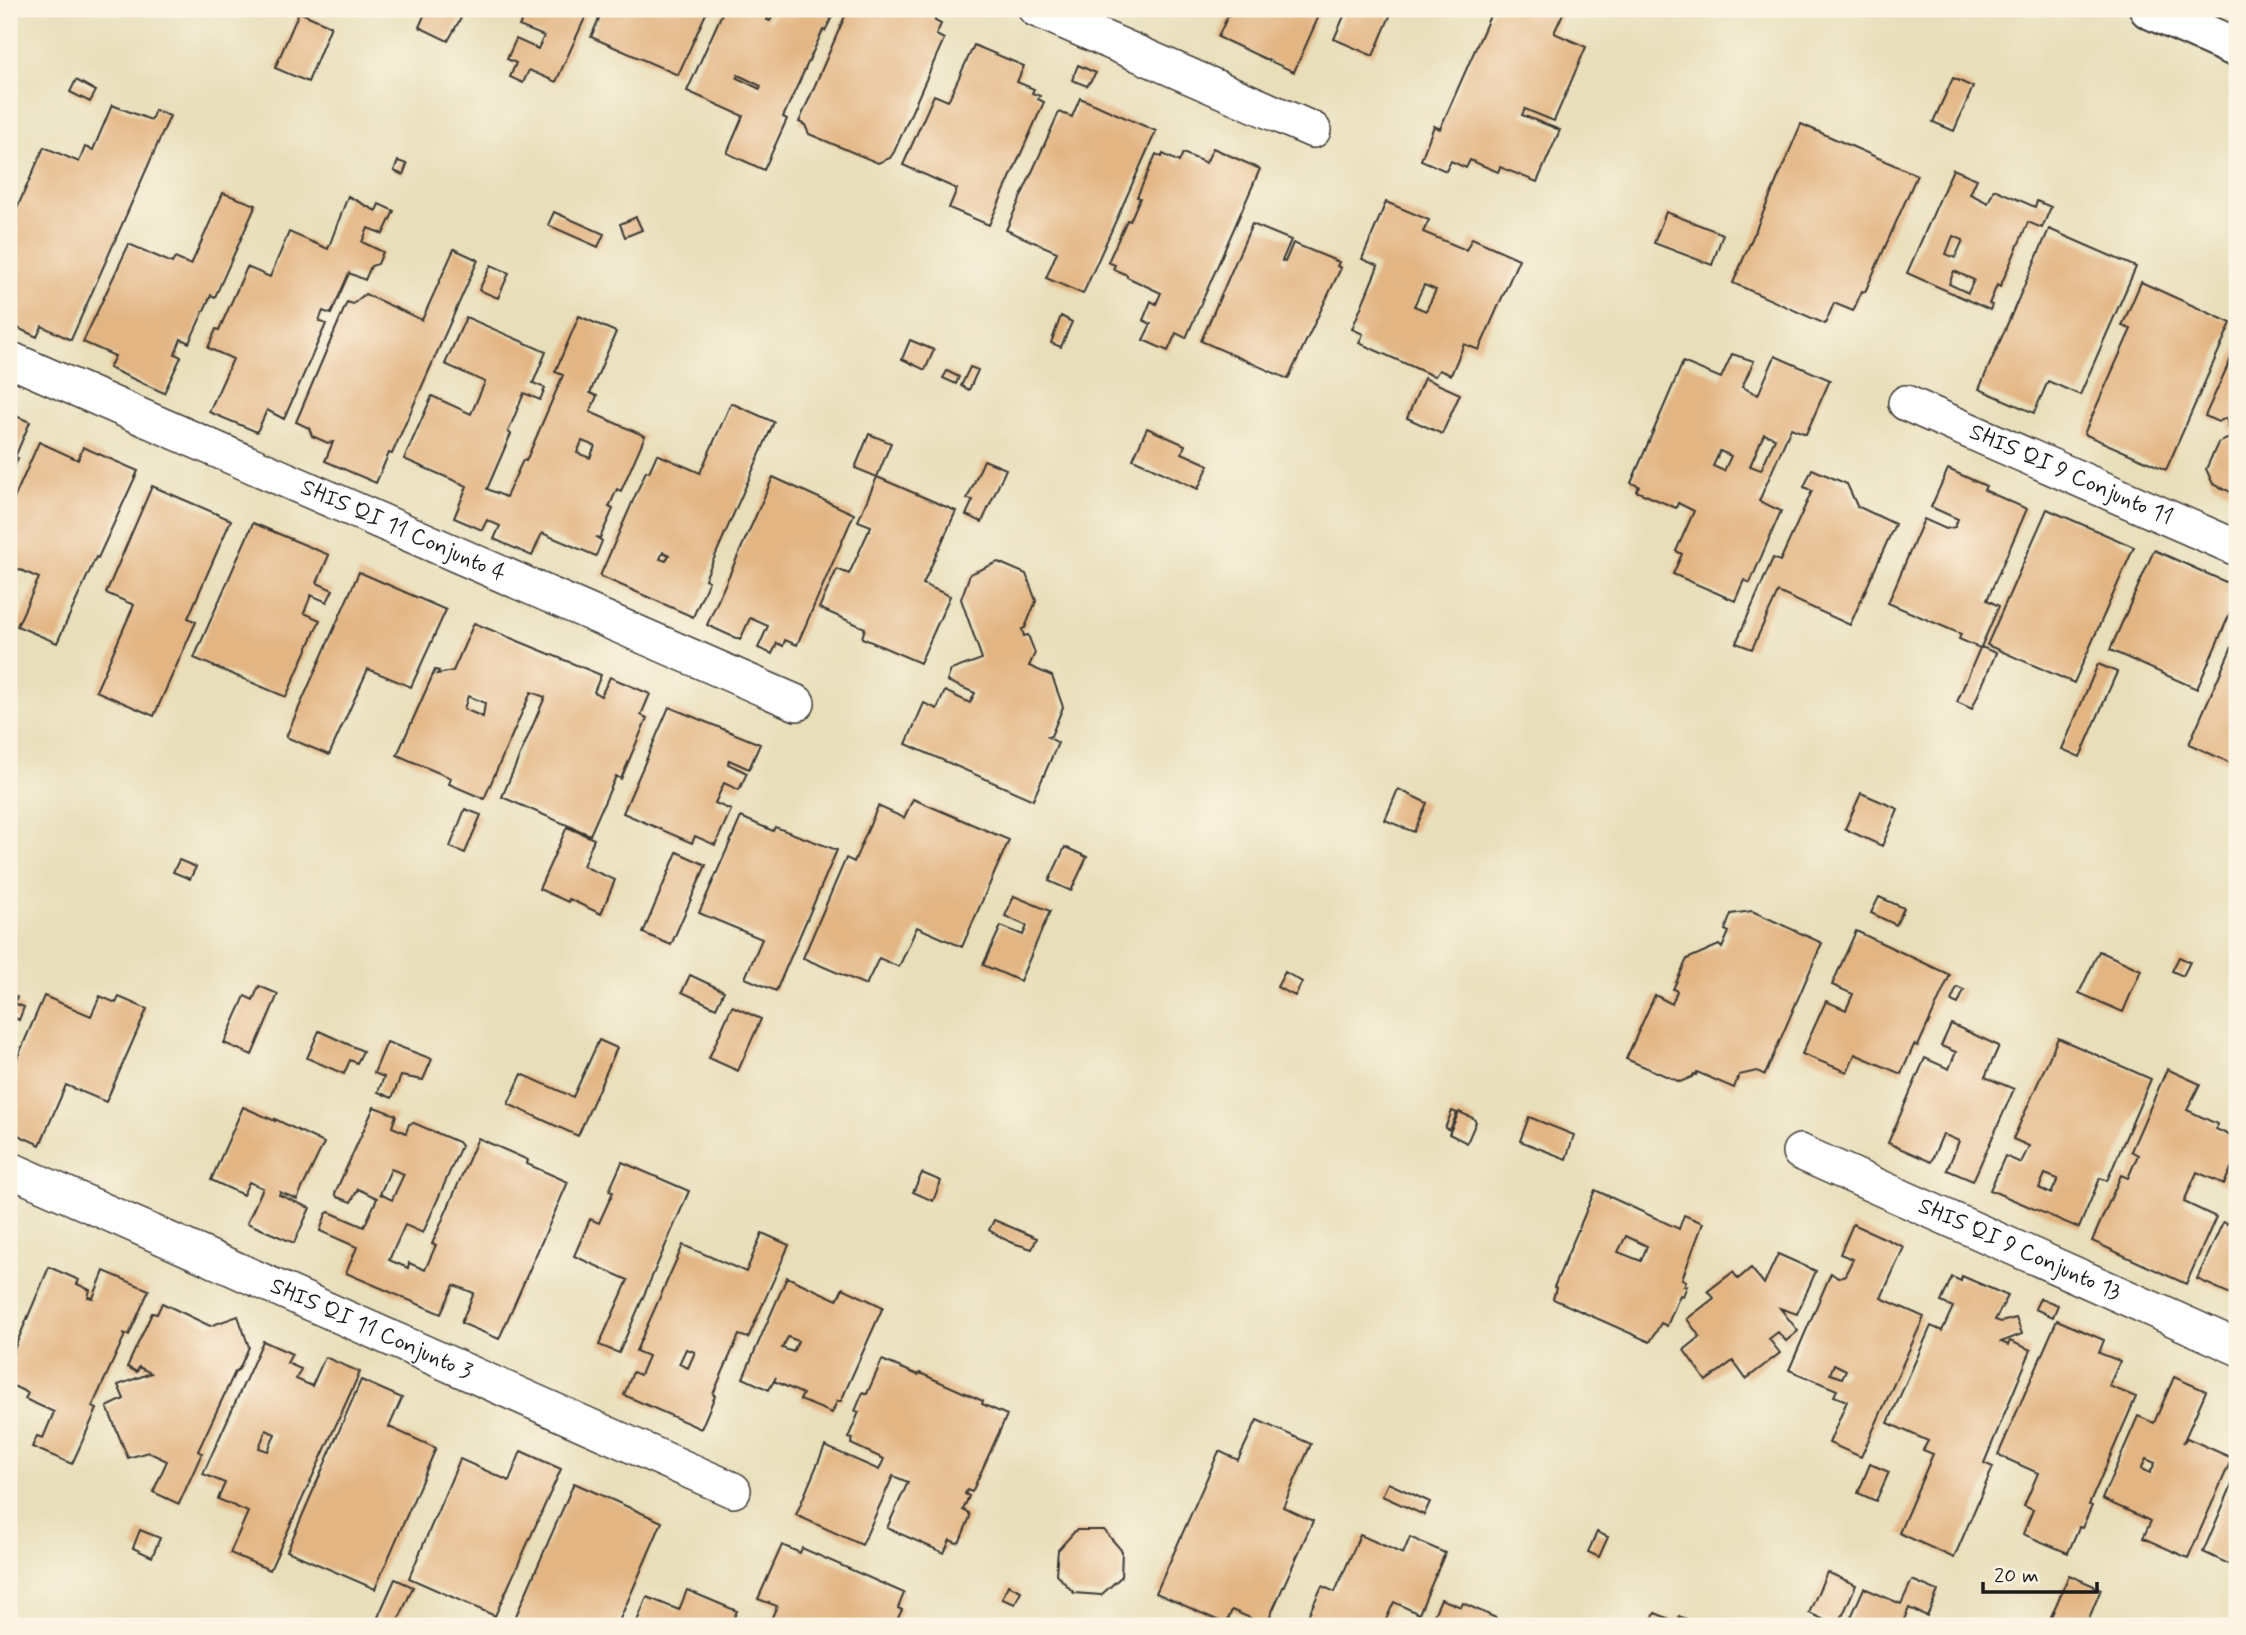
<svg xmlns="http://www.w3.org/2000/svg" width="2246" height="1635" font-family="Mynerve,sans-serif">
<style>
.building{fill:#e3b583;fill-rule:evenodd}
.lines{fill:none;stroke-linecap:round;stroke-linejoin:round}
.minor-casing{stroke:#3b3934;stroke-width:38}
.tertiary-casing{stroke:#3b3934;stroke-width:42}
.minor{stroke:#fff;stroke-width:35}
.tertiary{stroke:#fff;stroke-width:38}
.labels{text-anchor:middle;dominant-baseline:central;stroke-width:7;stroke-linejoin:round;paint-order:stroke}
.street-label{font-size:23px;fill:#1c1c1c;stroke:#fcf5e5}
</style>
<rect width="100%" height="100%" fill="#fcf5e5"/>
<filter id="ink" filterUnits="userSpaceOnUse"><feTurbulence type="fractalNoise" baseFrequency=".0143" numOctaves="2"/><feDisplacementMap in="SourceGraphic" scale="14" xChannelSelector="R" yChannelSelector="G"/><feConvolveMatrix kernelMatrix="1 2 1 2 8 2 1 2 1" color-interpolation-filters="sRGB"/></filter>
<filter id="wash" filterUnits="userSpaceOnUse"><feTurbulence type="fractalNoise" baseFrequency=".00686" numOctaves="4" result="noise"/><feDisplacementMap in="SourceGraphic" scale="28" xChannelSelector="R" yChannelSelector="G"/><feGaussianBlur stdDeviation="1.57" result="paint"/><feColorMatrix in="noise" values="0 0 0 0 0 0 0 0 0 0 0 0 0 0 0 0 0 1.4 0 .05"/><feComposite in="paint" operator="in"/></filter>
<g filter="url(#wash)">
<rect width="100%" height="100%" fill="#e8deb9"/>
<g id="blocks">
<path class="building" d="M 427,9 L 466,9 L 448,41 L 419,27 Z
M 496,9 L 589,9 L 556,82 L 529,70 L 523,83 L 510,77 L 516,63 L 507,59 L 516,39 L 538,49 L 544,36 L 519,26 L 522,20 Z
M 603,9 L 708,9 L 678,75 L 591,37 Z
M 724,9 L 772,9 L 767,20 L 770,21 L 776,9 L 836,9 L 825,31 L 823,30 L 789,104 L 783,117 L 787,119 L 764,170 L 727,153 L 743,116 L 687,91 ZM 738,75 L 761,86 L 760,89 L 737,78 Z
M 848,9 L 920,9 L 921,13 L 935,18 L 935,21 L 941,24 L 936,35 L 944,39 L 894,152 L 890,158 L 878,163 L 809,134 L 805,125 L 799,122 Z
M 1231,9 L 1322,9 L 1294,72 L 1218,37 Z
M 1347,9 L 1393,9 L 1373,56 L 1334,39 Z
M 1493,9 L 1565,9 L 1554,33 L 1586,47 L 1554,121 L 1525,109 L 1522,115 L 1560,130 L 1537,182 L 1500,167 L 1498,172 L 1470,160 L 1466,168 L 1451,161 L 1446,171 L 1421,160 L 1434,126 L 1440,129 Z
M 299,12 L 331,26 L 308,82 L 275,68 Z
M 974,45 L 1024,66 L 1017,82 L 1034,89 L 1032,93 L 1040,96 L 1038,99 L 1044,102 L 989,225 L 949,208 L 957,189 L 903,165 L 934,95 L 948,101 Z
M 1078,65 L 1096,73 L 1087,86 L 1072,80 Z
M 1953,78 L 1973,87 L 1954,131 L 1933,122 Z
M 76,80 L 96,91 L 90,102 L 70,92 Z
M 1080,98 L 1156,131 L 1083,294 L 1046,278 L 1057,252 L 1006,230 L 1059,112 L 1072,117 Z
M 112,105 L 151,120 L 155,110 L 170,116 L 71,340 L 42,326 L 37,337 L 9,324 L 9,273 L 16,258 L 9,255 L 9,226 L 44,147 L 79,162 L 85,147 L 93,150 Z
M 1801,124 L 1917,175 L 1865,292 L 1862,291 L 1853,311 L 1834,303 L 1825,324 L 1733,283 Z
M 1213,148 L 1260,169 L 1186,338 L 1176,333 L 1168,351 L 1143,340 L 1151,324 L 1143,320 L 1151,301 L 1156,304 L 1161,293 L 1127,277 L 1127,275 L 1113,269 L 1115,265 L 1108,262 L 1127,220 L 1130,221 L 1140,198 L 1137,197 L 1156,154 L 1162,157 L 1163,154 L 1179,162 L 1183,153 L 1206,163 Z
M 398,161 L 407,164 L 403,175 L 394,171 Z
M 1953,169 L 1977,179 L 1970,194 L 1988,203 L 1994,189 L 2035,207 L 2037,201 L 2051,207 L 2042,228 L 2028,222 L 2000,287 L 1997,285 L 1989,304 L 1992,305 L 1990,310 L 1907,273 ZM 1953,236 L 1963,240 L 1955,258 L 1946,254 ZM 1954,271 L 1974,280 L 1968,293 L 1949,284 Z
M 223,193 L 256,205 L 215,297 L 211,295 L 189,343 L 181,339 L 175,354 L 181,357 L 164,393 L 109,368 L 115,356 L 83,342 L 129,244 L 172,263 L 175,258 L 191,265 Z
M 348,196 L 376,211 L 379,204 L 394,211 L 383,234 L 368,228 L 362,242 L 383,252 L 378,264 L 371,266 L 365,280 L 349,273 L 331,314 L 323,311 L 319,321 L 326,324 L 284,419 L 267,410 L 257,432 L 209,412 L 233,359 L 208,348 L 216,329 L 219,330 L 247,267 L 270,277 L 289,232 L 328,249 Z
M 1386,202 L 1429,220 L 1423,232 L 1466,250 L 1472,238 L 1519,259 L 1479,350 L 1464,344 L 1451,375 L 1439,370 L 1435,376 L 1431,375 L 1359,343 L 1363,334 L 1352,329 L 1378,266 L 1362,259 ZM 1424,285 L 1436,290 L 1426,311 L 1414,306 Z
M 554,212 L 604,234 L 598,247 L 548,225 Z
M 1666,212 L 1723,234 L 1712,265 L 1654,243 Z
M 636,217 L 642,230 L 625,237 L 620,224 Z
M 1252,224 L 1291,240 L 1282,261 L 1285,262 L 1293,243 L 1339,262 L 1337,266 L 1341,268 L 1288,379 L 1201,341 Z
M 2049,229 L 2136,267 L 2080,395 L 2048,381 L 2034,413 L 1979,389 Z
M 454,249 L 478,260 L 392,454 L 389,453 L 376,483 L 325,461 L 333,442 L 328,443 L 312,436 L 309,428 L 296,422 L 347,302 L 353,304 L 365,294 L 422,320 Z
M 491,265 L 509,273 L 498,298 L 479,290 Z
M 2141,282 L 2231,323 L 2166,470 L 2084,434 L 2131,329 L 2122,326 Z
M 579,316 L 616,332 L 590,393 L 597,396 L 590,412 L 645,436 L 621,491 L 617,489 L 609,507 L 613,509 L 600,538 L 596,537 L 602,541 L 596,556 L 542,533 L 532,556 L 494,539 L 500,526 L 487,520 L 482,530 L 454,518 L 467,486 L 404,459 L 432,396 L 471,414 L 485,382 L 445,364 L 466,317 L 546,352 L 533,383 L 545,388 L 540,400 L 524,393 L 508,432 L 511,434 L 510,436 L 487,489 L 506,497 L 523,460 L 526,461 L 563,375 L 555,372 ZM 582,441 L 595,446 L 590,458 L 577,453 Z
M 1061,316 L 1072,322 L 1061,347 L 1051,343 Z
M 910,340 L 934,350 L 925,370 L 902,359 Z
M 2237,345 L 2237,492 L 2233,493 L 2213,484 L 2206,469 L 2218,443 L 2232,437 L 2226,418 L 2218,422 L 2205,416 Z
M 1732,354 L 1754,361 L 1742,387 L 1758,395 L 1775,356 L 1830,380 L 1806,434 L 1791,428 L 1759,501 L 1781,511 L 1750,583 L 1744,580 L 1735,601 L 1673,574 L 1682,554 L 1676,551 L 1694,511 L 1678,503 L 1676,508 L 1636,491 L 1639,486 L 1631,483 L 1683,362 L 1721,378 ZM 1764,434 L 1775,438 L 1761,470 L 1750,466 ZM 1720,451 L 1731,456 L 1724,471 L 1713,466 Z
M 970,367 L 978,370 L 969,390 L 961,386 Z
M 947,371 L 959,377 L 956,384 L 943,378 Z
M 1424,378 L 1460,394 L 1442,434 L 1407,418 Z
M 731,403 L 774,422 L 705,579 L 709,581 L 693,617 L 600,576 L 646,471 L 649,472 L 657,454 L 700,473 ZM 663,552 L 669,555 L 666,561 L 660,559 Z
M 9,413 L 30,422 L 15,457 L 18,458 L 9,479 Z
M 1147,428 L 1185,445 L 1182,453 L 1209,465 L 1198,489 L 1133,459 Z
M 869,434 L 891,443 L 877,477 L 855,468 Z
M 39,442 L 78,460 L 83,447 L 138,471 L 98,558 L 96,557 L 57,643 L 17,626 L 39,578 L 9,565 L 9,510 Z
M 984,460 L 1006,469 L 982,522 L 966,515 L 973,500 L 967,499 Z
M 1812,469 L 1847,484 L 1857,506 L 1895,524 L 1850,625 L 1778,592 L 1752,649 L 1736,643 L 1773,558 L 1780,561 L 1812,491 L 1804,487 Z
M 1948,469 L 1986,486 L 1984,490 L 2027,509 L 1987,600 L 1999,606 L 1981,647 L 1996,653 L 1972,709 L 1957,702 L 1980,648 L 1959,639 L 1961,634 L 1888,603 L 1924,519 L 1946,529 L 1955,527 L 1958,519 L 1931,507 Z
M 773,477 L 854,514 L 797,645 L 785,640 L 783,646 L 777,643 L 772,654 L 758,648 L 768,626 L 750,618 L 740,640 L 707,625 Z
M 877,477 L 956,511 L 923,584 L 950,596 L 920,663 L 862,638 L 865,628 L 819,608 L 837,569 L 849,574 L 871,526 L 858,521 Z
M 152,486 L 231,520 L 188,618 L 196,622 L 154,716 L 96,691 L 134,605 L 106,593 Z
M 2047,509 L 2134,547 L 2074,683 L 1987,645 Z
M 253,523 L 329,555 L 317,583 L 333,590 L 327,602 L 311,595 L 304,613 L 320,620 L 286,697 L 194,658 Z
M 2154,550 L 2237,587 L 2237,597 L 2197,689 L 2110,650 Z
M 998,562 L 1026,574 L 1036,601 L 1025,628 L 1022,629 L 1024,636 L 1028,635 L 1035,653 L 1029,666 L 1052,676 L 1063,707 L 1051,736 L 1048,737 L 1058,743 L 1033,800 L 906,744 L 924,703 L 937,709 L 945,691 L 970,703 L 975,693 L 947,681 L 951,670 L 982,659 L 961,599 L 970,574 Z
M 359,572 L 446,610 L 411,687 L 368,669 L 329,755 L 286,737 Z
M 474,623 L 601,675 L 594,692 L 601,696 L 610,677 L 650,694 L 641,715 L 647,718 L 621,779 L 616,776 L 590,835 L 502,797 L 545,697 L 531,692 L 484,799 L 449,784 L 451,778 L 397,755 L 435,670 L 439,671 L 437,674 L 453,671 ZM 468,696 L 485,703 L 483,717 L 464,709 Z
M 2237,635 L 2237,773 L 2233,770 L 2235,765 L 2189,744 Z
M 2098,664 L 2117,672 L 2080,757 L 2062,749 Z
M 669,707 L 760,744 L 749,769 L 729,760 L 728,764 L 747,773 L 739,790 L 724,783 L 715,803 L 731,810 L 715,845 L 695,836 L 692,843 L 623,813 Z
M 1398,789 L 1427,803 L 1414,832 L 1385,820 Z
M 1861,793 L 1898,809 L 1882,846 L 1845,829 Z
M 913,799 L 1009,840 L 962,947 L 917,927 L 899,967 L 879,958 L 866,985 L 803,958 L 846,858 L 854,862 L 878,806 L 904,818 Z
M 465,809 L 481,815 L 465,853 L 450,847 Z
M 741,817 L 773,831 L 775,827 L 837,850 L 776,991 L 745,978 L 762,939 L 699,913 Z
M 567,827 L 594,839 L 583,866 L 615,880 L 601,914 L 569,899 L 568,902 L 539,889 Z
M 1065,847 L 1087,857 L 1071,891 L 1049,881 Z
M 677,852 L 706,865 L 671,945 L 643,933 Z
M 179,860 L 196,867 L 190,879 L 173,872 Z
M 1014,896 L 1050,911 L 1020,981 L 983,965 L 1001,926 L 1023,935 L 1027,926 L 1005,916 Z
M 1879,897 L 1904,908 L 1896,925 L 1871,913 Z
M 1752,911 L 1822,943 L 1765,1075 L 1757,1071 L 1739,1075 L 1734,1088 L 1697,1072 L 1696,1075 L 1694,1074 L 1692,1077 L 1680,1082 L 1626,1059 L 1655,995 L 1672,1004 L 1677,991 L 1673,989 L 1687,959 L 1719,945 L 1722,948 L 1729,932 L 1725,930 L 1731,914 Z
M 1856,931 L 1950,975 L 1918,1046 L 1914,1045 L 1901,1074 L 1855,1054 L 1847,1072 L 1802,1054 L 1826,1001 L 1846,1010 L 1853,994 L 1832,985 Z
M 2099,951 L 2141,970 L 2123,1012 L 2079,993 Z
M 2179,957 L 2190,962 L 2183,976 L 2172,971 Z
M 1285,972 L 1302,982 L 1295,996 L 1277,987 Z
M 690,975 L 724,991 L 716,1008 L 682,992 Z
M 259,986 L 278,994 L 252,1055 L 224,1043 L 245,996 L 253,1000 Z
M 1957,987 L 1964,990 L 1958,1004 L 1951,1001 Z
M 9,994 L 17,997 L 14,1003 L 24,1007 L 19,1020 L 9,1015 Z
M 44,996 L 91,1016 L 100,996 L 116,1003 L 119,997 L 147,1009 L 106,1102 L 66,1085 L 40,1145 L 9,1131 L 9,1077 Z
M 732,1006 L 761,1019 L 738,1071 L 709,1058 Z
M 1951,1024 L 1999,1046 L 1985,1077 L 2014,1089 L 1973,1181 L 1947,1170 L 1959,1141 L 1943,1134 L 1931,1162 L 1888,1143 L 1925,1058 L 1949,1069 L 1956,1052 L 1941,1046 Z
M 319,1031 L 363,1051 L 357,1063 L 350,1060 L 344,1074 L 307,1058 Z
M 2058,1038 L 2151,1079 L 2107,1181 L 2100,1178 L 2079,1228 L 1990,1190 L 2005,1156 L 2021,1163 L 2029,1146 L 2013,1139 ZM 2045,1174 L 2058,1179 L 2051,1194 L 2039,1188 Z
M 599,1040 L 617,1048 L 578,1136 L 508,1104 L 522,1074 L 573,1097 Z
M 387,1042 L 432,1059 L 423,1080 L 401,1076 L 392,1098 L 378,1092 L 384,1077 L 374,1073 Z
M 2167,1069 L 2200,1084 L 2187,1110 L 2217,1124 L 2216,1129 L 2237,1139 L 2237,1156 L 2224,1184 L 2197,1172 L 2186,1197 L 2184,1202 L 2216,1217 L 2186,1284 L 2092,1241 L 2121,1175 L 2128,1178 L 2138,1155 L 2131,1151 Z
M 243,1107 L 275,1121 L 275,1119 L 324,1143 L 297,1199 L 280,1192 L 279,1195 L 310,1208 L 294,1243 L 247,1223 L 263,1188 L 249,1182 L 243,1195 L 211,1180 Z
M 374,1107 L 396,1115 L 392,1127 L 406,1133 L 409,1124 L 414,1123 L 458,1142 L 461,1146 L 423,1233 L 405,1225 L 389,1260 L 408,1268 L 409,1263 L 425,1270 L 436,1245 L 432,1244 L 478,1138 L 528,1160 L 527,1164 L 568,1182 L 499,1339 L 461,1323 L 474,1293 L 454,1285 L 441,1314 L 346,1273 L 357,1247 L 320,1231 L 326,1214 L 329,1212 L 364,1227 L 376,1201 L 377,1198 L 358,1189 L 351,1202 L 337,1197 L 335,1193 ZM 391,1169 L 404,1174 L 392,1200 L 380,1194 Z
M 1452,1111 L 1457,1113 L 1450,1130 L 1445,1128 Z
M 1459,1112 L 1473,1118 L 1476,1122 L 1467,1143 L 1449,1134 Z
M 1529,1117 L 1574,1135 L 1566,1159 L 1520,1141 Z
M 622,1162 L 689,1191 L 619,1353 L 599,1345 L 628,1280 L 574,1256 L 590,1219 L 599,1223 L 613,1192 L 609,1191 Z
M 922,1173 L 941,1181 L 933,1201 L 913,1192 Z
M 1595,1190 L 1679,1229 L 1684,1215 L 1703,1223 L 1682,1279 L 1686,1281 L 1684,1286 L 1687,1286 L 1683,1296 L 1680,1295 L 1667,1326 L 1661,1323 L 1650,1342 L 1553,1299 L 1556,1288 L 1554,1287 ZM 1626,1236 L 1647,1246 L 1641,1261 L 1618,1252 Z
M 2237,1202 L 2237,1297 L 2197,1279 L 2223,1222 L 2227,1224 Z
M 994,1220 L 1037,1238 L 1032,1249 L 1010,1242 L 989,1230 Z
M 1853,1224 L 1904,1247 L 1881,1298 L 1924,1317 L 1861,1457 L 1829,1443 L 1847,1401 L 1834,1396 L 1837,1390 L 1789,1370 L 1831,1273 L 1838,1278 L 1845,1275 L 1853,1259 L 1840,1254 ZM 1834,1364 L 1846,1370 L 1842,1378 L 1830,1374 Z
M 762,1233 L 789,1245 L 748,1338 L 739,1335 L 713,1394 L 715,1396 L 701,1429 L 624,1395 L 633,1372 L 640,1375 L 648,1356 L 636,1351 L 683,1245 L 746,1272 ZM 686,1349 L 695,1352 L 688,1368 L 679,1364 Z
M 1778,1254 L 1816,1271 L 1797,1314 L 1780,1308 L 1798,1331 L 1786,1341 L 1778,1332 L 1769,1339 L 1780,1353 L 1746,1379 L 1733,1361 L 1706,1381 L 1684,1350 L 1700,1337 L 1687,1319 L 1714,1298 L 1708,1291 L 1733,1272 L 1738,1279 L 1751,1268 L 1764,1284 Z
M 49,1267 L 79,1280 L 77,1284 L 90,1290 L 88,1297 L 93,1298 L 104,1271 L 149,1290 L 129,1335 L 123,1333 L 125,1335 L 92,1407 L 97,1409 L 72,1464 L 32,1447 L 37,1436 L 43,1438 L 54,1412 L 25,1399 L 28,1393 L 9,1384 L 9,1361 Z
M 1962,1276 L 2008,1296 L 1995,1320 L 2001,1322 L 2016,1318 L 2022,1334 L 2001,1342 L 2008,1345 L 2010,1341 L 2031,1350 L 1984,1463 L 1993,1467 L 1954,1558 L 1899,1533 L 1933,1454 L 1923,1450 L 1928,1441 L 1888,1423 L 1931,1326 L 1942,1331 L 1953,1307 L 1941,1302 L 1952,1277 L 1961,1281 Z
M 787,1277 L 837,1300 L 843,1288 L 883,1307 L 841,1401 L 837,1401 L 832,1413 L 800,1400 L 803,1394 L 774,1381 L 776,1377 L 769,1390 L 743,1378 ZM 788,1337 L 798,1341 L 793,1352 L 782,1348 Z
M 2040,1298 L 2058,1305 L 2053,1317 L 2035,1309 Z
M 162,1303 L 210,1326 L 238,1316 L 249,1347 L 239,1369 L 235,1372 L 198,1451 L 202,1453 L 179,1504 L 153,1492 L 167,1461 L 148,1452 L 128,1458 L 107,1407 L 124,1399 L 118,1385 L 151,1373 L 139,1367 L 137,1372 L 127,1367 L 152,1313 L 157,1314 Z
M 2057,1320 L 2104,1340 L 2099,1353 L 2120,1361 L 2109,1386 L 2136,1397 L 2089,1505 L 2092,1506 L 2082,1528 L 2079,1527 L 2068,1553 L 2023,1534 L 2033,1510 L 2024,1506 L 2038,1473 L 1998,1455 Z
M 263,1341 L 292,1354 L 287,1363 L 301,1369 L 296,1379 L 312,1386 L 325,1357 L 360,1372 L 270,1570 L 230,1553 L 248,1512 L 218,1499 L 225,1483 L 203,1474 ZM 266,1430 L 275,1434 L 268,1451 L 259,1448 Z
M 882,1360 L 918,1375 L 920,1373 L 983,1401 L 982,1404 L 1007,1415 L 972,1492 L 967,1490 L 965,1494 L 969,1496 L 963,1510 L 969,1513 L 970,1517 L 960,1541 L 957,1543 L 950,1540 L 944,1553 L 887,1528 L 908,1482 L 893,1476 L 862,1545 L 796,1515 L 825,1446 L 879,1470 L 884,1459 L 851,1444 L 853,1439 L 848,1438 L 859,1412 L 855,1411 L 863,1392 L 867,1394 Z
M 2174,1377 L 2206,1391 L 2183,1443 L 2187,1438 L 2232,1458 L 2188,1558 L 2143,1538 L 2151,1521 L 2102,1499 L 2138,1416 L 2154,1423 ZM 2146,1459 L 2155,1463 L 2150,1473 L 2141,1469 Z
M 361,1380 L 402,1398 L 389,1427 L 436,1448 L 375,1589 L 287,1551 Z
M 1257,1420 L 1311,1444 L 1283,1507 L 1313,1521 L 1266,1625 L 1232,1610 L 1226,1624 L 1156,1593 L 1219,1451 L 1238,1460 Z
M 521,1451 L 561,1469 L 495,1616 L 409,1578 L 460,1459 L 509,1481 Z
M 1870,1464 L 1889,1472 L 1876,1501 L 1858,1493 Z
M 2237,1473 L 2237,1568 L 2203,1552 Z
M 574,1483 L 662,1522 L 617,1626 L 535,1626 L 515,1618 Z
M 1388,1483 L 1430,1502 L 1424,1515 L 1382,1496 Z
M 140,1530 L 160,1538 L 152,1557 L 133,1548 Z
M 1076,1530 L 1104,1530 L 1122,1551 L 1121,1577 L 1101,1595 L 1074,1593 L 1056,1574 L 1058,1550 Z
M 1597,1532 L 1608,1537 L 1599,1557 L 1588,1552 Z
M 1360,1535 L 1403,1554 L 1410,1537 L 1445,1553 L 1419,1614 L 1394,1602 L 1383,1626 L 1325,1626 L 1307,1618 L 1322,1586 L 1335,1592 Z
M 782,1545 L 800,1553 L 802,1548 L 904,1593 L 898,1608 L 902,1610 L 894,1626 L 768,1626 L 777,1606 L 758,1599 Z
M 1827,1572 L 1856,1585 L 1838,1626 L 1809,1613 Z
M 2069,1575 L 2101,1589 L 2086,1626 L 2047,1626 Z
M 395,1579 L 413,1587 L 396,1626 L 378,1617 Z
M 1912,1580 L 1938,1591 L 1927,1616 L 1909,1608 L 1901,1626 L 1847,1626 L 1864,1588 L 1901,1604 Z
M 1008,1585 L 1021,1591 L 1015,1604 L 1002,1599 Z
M 687,1590 L 737,1611 L 730,1626 L 635,1626 L 647,1597 L 679,1610 Z
M 1441,1599 L 1461,1607 L 1463,1603 L 1496,1618 L 1494,1622 L 1505,1626 L 1429,1626 Z
M 1655,1613 L 1677,1622 L 1679,1616 L 1704,1626 L 1649,1626 Z"/>
</g>
</g>
<g filter="url(#ink)">
<use href="#blocks" fill-opacity="0" stroke="#3b3934" stroke-width="2"/>
<g class="lines">
<g class="minor-casing">
<g id="minor">
<path d="M 1036,9 L 1313,130"/>
<path id="s1" d="M 9,359 L 797,703"/>
<path id="s2" d="M 1906,403 L 2237,548"/>
<path id="s3" d="M 1800,1152 L 2237,1347"/>
<path id="s4" d="M 9,1169 L 733,1490"/>
</g>
</g>
<g class="tertiary-casing">
<path id="tertiary" d="M 2149,9 L 2237,48"/>
</g>
<use href="#minor" class="minor"/>
<use href="#tertiary" class="tertiary"/>
</g>
</g>
<g class="labels">
<g class="street-label">
<text stroke="none"><textPath href="#s2" startOffset="180">SHIS QI 9 Conjunto 11</textPath></text>
<text stroke="none"><textPath href="#s1" startOffset="430">SHIS QI 11 Conjunto 4</textPath></text>
<text stroke="none"><textPath href="#s3" startOffset="240">SHIS QI 9 Conjunto 13</textPath></text>
<text stroke="none"><textPath href="#s4" startOffset="396">SHIS QI 11 Conjunto 3</textPath></text>
</g>
</g>
<rect width="2246" height="1635" fill="none" stroke="#fcf5e5" stroke-width="35"/>
<path d="M1983 1582v10h114v-10" fill="none" stroke="#1c1c1c" stroke-width="3.5"/>
<text x="1994" y="1582" font-size="21" fill="#1c1c1c" stroke="#fcf5e5" stroke-width="5" paint-order="stroke">20 m</text>
</svg>
